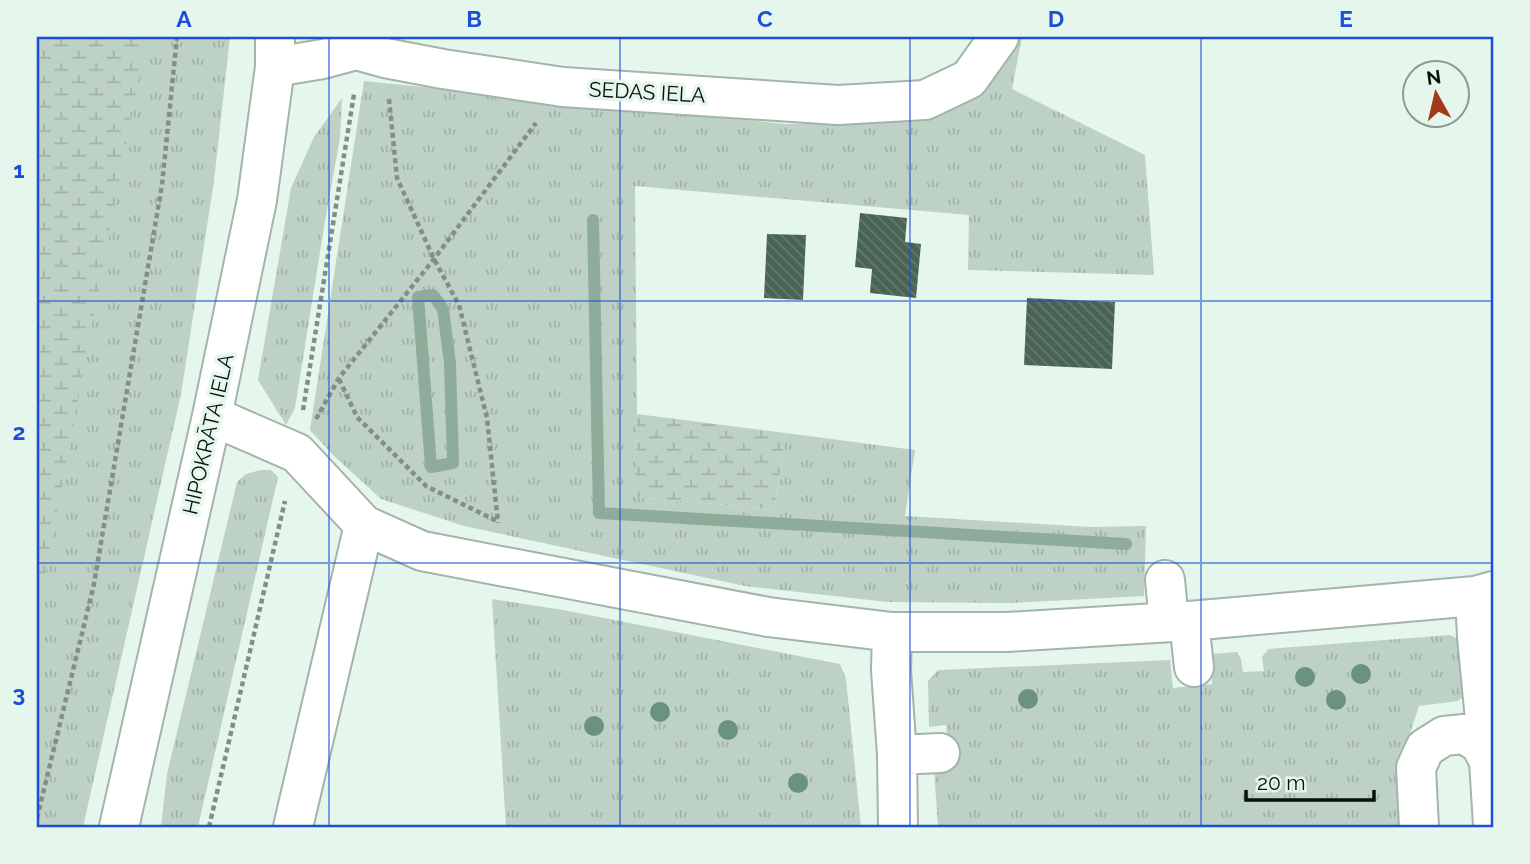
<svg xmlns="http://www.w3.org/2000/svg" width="1530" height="864" font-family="Raleway,sans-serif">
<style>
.grass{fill:url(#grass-tufts)}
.wetland{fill:url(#wetland-marsh)}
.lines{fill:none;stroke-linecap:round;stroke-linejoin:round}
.stream{stroke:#8fac9b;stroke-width:12}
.building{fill:url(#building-back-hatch)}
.minor-casing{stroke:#a3b4aa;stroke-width:42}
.path{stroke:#828e87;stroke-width:4.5;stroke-dasharray:5 3.5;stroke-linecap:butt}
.minor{stroke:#fff;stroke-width:38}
.tree{fill:#6a927f}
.grid{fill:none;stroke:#1d4ed8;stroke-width:2;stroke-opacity:0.55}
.labels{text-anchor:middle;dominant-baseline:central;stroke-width:7;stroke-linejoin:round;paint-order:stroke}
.street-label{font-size:21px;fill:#090f0b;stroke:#e5f7ec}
.neatline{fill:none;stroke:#1d4ed8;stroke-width:2.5}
.grid-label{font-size:23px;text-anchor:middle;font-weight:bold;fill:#1d4ed8}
</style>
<defs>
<pattern id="grass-tufts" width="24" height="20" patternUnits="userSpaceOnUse" patternTransform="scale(1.75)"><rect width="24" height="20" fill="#bed1c5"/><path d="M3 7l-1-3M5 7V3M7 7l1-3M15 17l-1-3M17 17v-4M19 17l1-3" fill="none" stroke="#a2b2a8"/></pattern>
<pattern id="wetland-marsh" width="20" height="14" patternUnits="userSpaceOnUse" patternTransform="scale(1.75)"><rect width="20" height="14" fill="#bed1c5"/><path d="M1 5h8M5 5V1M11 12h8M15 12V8" fill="none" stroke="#a2b2a8"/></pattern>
<pattern id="building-back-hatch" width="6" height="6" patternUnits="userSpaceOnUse" patternTransform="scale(1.75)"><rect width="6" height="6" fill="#496454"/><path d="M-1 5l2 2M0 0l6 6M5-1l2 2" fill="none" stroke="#64796c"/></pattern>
</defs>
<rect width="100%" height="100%" fill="#e5f7ec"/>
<path class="grass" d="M 37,37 L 230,37 L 214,181 L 181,394 L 83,827 L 37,827 Z
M 1012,37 L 1022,37 L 1012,89 L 1145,155 L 1154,275 L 968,270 L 969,215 L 635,186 L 637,414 L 636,497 L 774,509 L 786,433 L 915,450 L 905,516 L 1090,527 L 1146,526 L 1144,596 L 1009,603 L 888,602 L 745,586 L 464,526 L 381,499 L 333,455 L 310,430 L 364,81 L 785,124 L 921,121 L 973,98 Z
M 342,98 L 340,138 L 325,221 L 295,408 L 286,425 L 258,380 L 291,188 L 314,137 Z
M 261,470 L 271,470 L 278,477 L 198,827 L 161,827 L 167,774 L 237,482 L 246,474 Z
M 492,599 L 563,610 L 840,664 L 846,679 L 861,827 L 506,827 Z
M 1450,635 L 1460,640 L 1465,695 L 1458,701 L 1419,706 L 1399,767 L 1403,827 L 938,827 L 934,770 L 950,768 L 946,725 L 929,727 L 928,681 L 938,670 L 1170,660 L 1173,688 L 1212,684 L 1211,654 L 1237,652 L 1241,659 L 1243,672 L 1264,671 L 1262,657 L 1268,649 Z"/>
<path class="wetland" d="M 37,37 L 141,37 L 145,45 L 43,585 L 37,603 Z
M 637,414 L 786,433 L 774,509 L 635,497 Z"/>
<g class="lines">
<path class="stream" d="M 593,220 L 599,513 L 1126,544
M 433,295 L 443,309 L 450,363 L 453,463 L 431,467 L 418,297 Z"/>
</g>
<path class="building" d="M 860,213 L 907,218 L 905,242 L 921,244 L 916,298 L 870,293 L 872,269 L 855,267 Z
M 767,234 L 806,235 L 803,300 L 764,298 Z
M 1027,298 L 1115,302 L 1112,369 L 1024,365 Z"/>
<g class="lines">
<g class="minor-casing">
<path id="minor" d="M 275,67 L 323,59 L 356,50 L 385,58 L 443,69 L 563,87 L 838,105 L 925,100 L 969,79 L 999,37
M 212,416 L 297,453 L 364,525 L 422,551 L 768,617 L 892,632 L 1007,632 L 1189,621 L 1475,596 L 1493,591
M 1165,580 L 1169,622
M 1475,596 L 1477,637 L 1489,761
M 1189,621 L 1194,667
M 892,632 L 891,670 L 897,755 L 898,827
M 897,755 L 940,753
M 119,827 L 212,416 L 257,200 L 275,67 L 275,37
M 293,827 L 364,525
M 1419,827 L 1416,768 L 1425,748 L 1444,736 L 1464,734 L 1480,744 L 1489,761 L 1493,825"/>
</g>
<path class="path" d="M 389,99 L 397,178 L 434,259 L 459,305 L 487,418 L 498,523
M 339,379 L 357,417 L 426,486 L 497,521
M 303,410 L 354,94
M 316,419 L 339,378 L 434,259 L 536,123
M 37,818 L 94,584 L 162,185 L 177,37
M 209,827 L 285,501"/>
<use href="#minor" class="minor"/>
</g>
<g class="tree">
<circle cx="1361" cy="674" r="10"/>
<circle cx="1305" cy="677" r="10"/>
<circle cx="1028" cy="699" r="10"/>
<circle cx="1336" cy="700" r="10"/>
<circle cx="660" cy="712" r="10"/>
<circle cx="594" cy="726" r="10"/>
<circle cx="728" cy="730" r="10"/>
<circle cx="798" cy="783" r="10"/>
</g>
<path class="grid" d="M 329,37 L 329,827M 620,37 L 620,827M 910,37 L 910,827M 1201,37 L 1201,827M 37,301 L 1493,301M 37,563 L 1493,563"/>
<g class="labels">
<g class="street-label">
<text transform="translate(647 92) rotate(3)">SEDAS IELA</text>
<text transform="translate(208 434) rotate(-77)">HIPOKRĀTA IELA</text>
</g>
</g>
<rect width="1530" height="864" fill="none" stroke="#e5f7ec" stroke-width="77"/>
<g transform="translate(1436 94) rotate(352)"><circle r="33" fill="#e5f7ec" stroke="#8d9a92" stroke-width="2"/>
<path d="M0-5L12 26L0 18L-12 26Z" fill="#a23a1a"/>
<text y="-10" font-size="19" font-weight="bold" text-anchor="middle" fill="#090f0b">N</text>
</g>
<path d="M1246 790v10h128v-10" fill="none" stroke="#090f0b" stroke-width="3.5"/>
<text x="1257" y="790" font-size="21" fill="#090f0b" stroke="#e5f7ec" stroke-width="5" paint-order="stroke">20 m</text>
<rect x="38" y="38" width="1454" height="788" class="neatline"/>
<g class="grid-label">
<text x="184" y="27">A</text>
<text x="474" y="27">B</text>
<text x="765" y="27">C</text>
<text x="1056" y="27">D</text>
<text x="1346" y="27">E</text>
<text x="19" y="178">1</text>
<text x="19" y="440">2</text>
<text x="19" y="702">3</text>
</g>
</svg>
